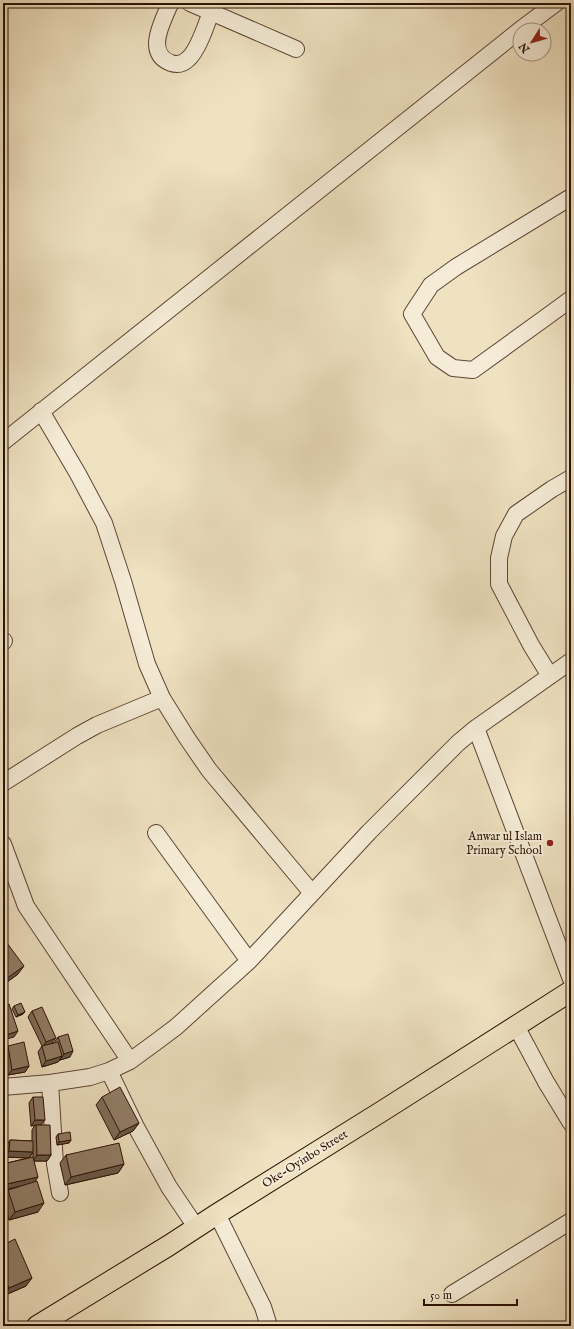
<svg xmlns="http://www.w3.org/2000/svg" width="574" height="1329" font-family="'IM FELL English',serif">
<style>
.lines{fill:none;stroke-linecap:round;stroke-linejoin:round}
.minor-casing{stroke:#5d4535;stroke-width:18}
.major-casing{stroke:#2c1106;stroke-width:22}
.minor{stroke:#f5ecd7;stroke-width:16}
.major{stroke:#efe2c1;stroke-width:20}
.wall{fill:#7d6c59;stroke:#2c1106;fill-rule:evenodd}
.shaded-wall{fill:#665848;stroke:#2c1106}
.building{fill:#917e67;stroke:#2c1106}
.poi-dot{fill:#8f2418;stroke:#f5ecd7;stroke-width:1.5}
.labels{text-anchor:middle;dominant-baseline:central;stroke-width:4;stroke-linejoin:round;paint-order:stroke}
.poi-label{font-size:12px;fill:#2c1106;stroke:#f5ecd7;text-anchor:end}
.street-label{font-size:12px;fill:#2c1106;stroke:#f5ecd7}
</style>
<rect width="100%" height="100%" fill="#efe2c1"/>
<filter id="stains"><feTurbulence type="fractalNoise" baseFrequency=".005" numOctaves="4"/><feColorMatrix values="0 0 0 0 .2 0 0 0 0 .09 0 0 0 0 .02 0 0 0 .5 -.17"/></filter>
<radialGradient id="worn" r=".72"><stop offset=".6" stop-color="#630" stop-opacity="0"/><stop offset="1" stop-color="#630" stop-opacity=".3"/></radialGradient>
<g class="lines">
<g class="minor-casing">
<path id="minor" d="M 171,3 L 169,6 C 162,23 145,53 171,63 C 177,65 183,64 188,59 C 199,50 209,17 214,3
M 190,3 L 296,49
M 520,30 L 556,3
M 571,197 L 456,267 L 431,285 L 412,314 L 437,357 L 453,368 L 473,370 L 545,318 L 571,299
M 41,411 L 78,474 L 104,523 L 123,581 L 147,664 L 162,698 L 187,738 L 209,770 L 312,893
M 3,442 L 520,30
M 3,642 L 4,641
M 550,676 L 531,645 L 499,584 L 499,558 L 504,536 L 516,514 L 552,489 L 571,478
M 476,728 L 571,979
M 3,783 L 77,736 L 97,725 L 162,698
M 156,833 L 249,961
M 3,844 L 26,906 L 130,1061
M 516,1026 L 546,1082 L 571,1123
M 109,1071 L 135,1125 L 169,1187 L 196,1227
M 50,1083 L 55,1164 L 60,1193
M 3,1087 L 50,1083 L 90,1077 L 109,1071 L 130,1061 L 156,1042 L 176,1027 L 249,961 L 369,832 L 458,743 L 476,728 L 571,661
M 217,1214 L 263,1307 L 269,1326
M 452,1294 L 571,1221"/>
</g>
<g class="major-casing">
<path id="major" d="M 37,1326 L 168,1246 L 217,1214 L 384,1110 L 571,991"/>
</g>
<use href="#minor" class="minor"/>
<use href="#major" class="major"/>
</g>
<path class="wall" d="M 3,940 L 18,974 L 3,985 Z
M 14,1006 L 25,1012 L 23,1014 L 16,1017 L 12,1009 Z
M 32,1011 L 52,1043 L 54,1043 L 58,1037 L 70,1057 L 60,1060 L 58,1062 L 42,1067 L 38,1052 L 42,1046 L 28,1017 Z
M 8,1046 L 29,1066 L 25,1072 L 8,1075 L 4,1051 Z
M 33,1097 L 51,1155 L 47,1161 L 34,1161 L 35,1182 L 38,1212 L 9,1220 L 3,1197 L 8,1190 L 20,1186 L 4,1190 L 3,1188 L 3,1164 L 28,1158 L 5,1157 L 6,1146 L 10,1140 L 32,1141 L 32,1130 L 35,1125 L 31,1126 L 29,1103 ZM 33,1153 L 33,1157 L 29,1158 Z
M 102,1097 L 139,1123 L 133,1131 L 114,1140 L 96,1105 Z
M 58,1134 L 71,1140 L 69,1143 L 57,1145 L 56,1137 Z
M 66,1155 L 124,1164 L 118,1173 L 65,1185 L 60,1163 Z
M 3,1245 L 26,1286 L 3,1296 Z"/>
<path class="shaded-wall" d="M 24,966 L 18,974 L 3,985 L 3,984 L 6,979 Z
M 25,1012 L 23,1014 L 16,1017 L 18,1015 Z
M 18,1031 L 14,1037 L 3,1040 L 3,1036 Z
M 56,1038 L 52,1043 L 42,1048 L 46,1042 Z
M 73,1051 L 70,1057 L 60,1060 L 64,1054 Z
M 62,1056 L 58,1062 L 42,1067 L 46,1061 Z
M 29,1066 L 25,1072 L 8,1075 L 12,1070 Z
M 35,1120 L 45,1120 L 41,1125 L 31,1126 Z
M 139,1123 L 133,1131 L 114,1140 L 120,1132 Z
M 71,1140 L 69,1143 L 57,1145 L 59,1142 Z
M 9,1151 L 33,1152 L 29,1158 L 5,1157 Z
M 37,1155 L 51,1155 L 47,1161 L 33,1161 Z
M 124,1164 L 118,1173 L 65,1185 L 71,1177 Z
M 38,1177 L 34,1183 L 4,1190 L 7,1184 Z
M 44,1203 L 38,1212 L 9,1220 L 15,1212 Z
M 32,1278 L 26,1286 L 3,1296 L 9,1288 Z"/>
<path class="building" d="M 4,939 L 24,966 L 6,979 L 3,974 L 3,940 Z
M 21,1003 L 25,1012 L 18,1015 L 14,1006 Z
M 9,1004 L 18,1031 L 3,1036 L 3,1006 Z
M 42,1007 L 56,1038 L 46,1042 L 32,1011 Z
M 68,1034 L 73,1051 L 64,1054 L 58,1037 Z
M 24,1042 L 29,1066 L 12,1070 L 8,1046 Z
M 58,1042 L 62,1056 L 46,1061 L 42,1046 Z
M 120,1087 L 139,1123 L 120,1132 L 102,1097 Z
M 33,1097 L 43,1097 L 45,1120 L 35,1120 Z
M 36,1125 L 50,1125 L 51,1155 L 37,1155 Z
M 70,1132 L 71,1140 L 59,1142 L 58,1134 Z
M 10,1140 L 33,1141 L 33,1152 L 9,1151 Z
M 119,1143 L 124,1164 L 71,1177 L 66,1155 Z
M 33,1157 L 38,1177 L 7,1184 L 3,1166 L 3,1164 Z
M 37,1181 L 44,1203 L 15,1212 L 8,1190 Z
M 15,1239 L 32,1278 L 9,1288 L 3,1274 L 3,1245 Z"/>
<circle class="poi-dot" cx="550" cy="843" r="4"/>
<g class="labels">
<g class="poi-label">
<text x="542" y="836">Anwar ul Islam<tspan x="542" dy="14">Primary School</tspan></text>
</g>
<g class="street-label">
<text transform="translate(305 1159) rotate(-32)">Oke-Oyinbo Street</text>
</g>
</g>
<rect width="574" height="1329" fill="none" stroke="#efe2c1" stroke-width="16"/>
<rect x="4" y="4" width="566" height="1321" fill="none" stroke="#2c1106" stroke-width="2"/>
<rect x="8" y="8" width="558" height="1313" fill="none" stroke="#2c1106"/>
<g transform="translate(532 42) rotate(233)"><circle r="19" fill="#f5ecd7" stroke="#a59483"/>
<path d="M0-3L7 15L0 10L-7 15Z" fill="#8f2418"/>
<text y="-6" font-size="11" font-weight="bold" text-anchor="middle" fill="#2c1106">N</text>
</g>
<path d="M424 1299v6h93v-6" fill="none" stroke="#2c1106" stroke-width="2"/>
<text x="430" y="1299" font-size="12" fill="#2c1106" stroke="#f5ecd7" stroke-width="3" paint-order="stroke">50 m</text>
<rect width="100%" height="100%" filter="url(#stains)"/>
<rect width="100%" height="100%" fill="url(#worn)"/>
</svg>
